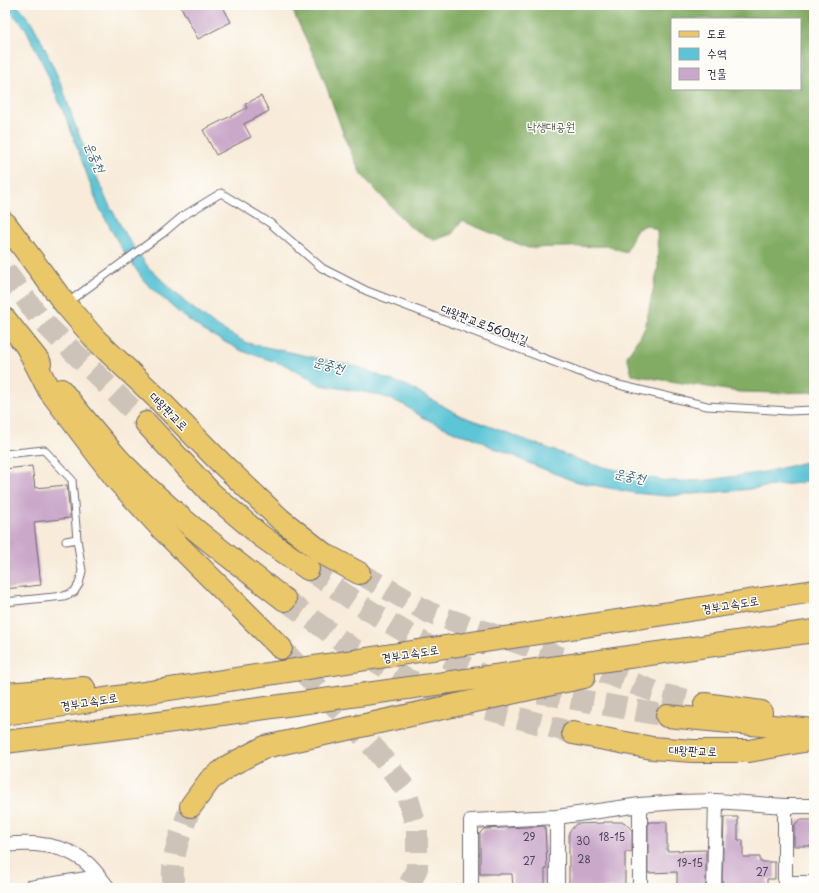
<svg xmlns="http://www.w3.org/2000/svg" width="819" height="893" font-family="'Playpen Sans','Poor Story',sans-serif">
<style>
.forest{fill:#82ac63;stroke:#52674f;fill-rule:evenodd}
.water{fill:#5bc5d6;stroke:#3e7488}
.building{fill:#caa8ca}
.lines{fill:none;stroke-linecap:round;stroke-linejoin:round}
.primary-tunnel{stroke:#cdc3b9;stroke-width:22;stroke-dasharray:22 11;stroke-linecap:butt}
.highway-tunnel{stroke:#cdc3b9;stroke-width:22;stroke-dasharray:22 11;stroke-linecap:butt}
.lane-casing{stroke:#6d6872;stroke-width:9}
.street-casing{stroke:#6d6872;stroke-width:16}
.primary-casing{stroke:#6d6872;stroke-width:24}
.highway-casing{stroke:#6d6872;stroke-width:24}
.lane{stroke:#fff;stroke-width:7}
.street{stroke:#fff;stroke-width:14}
.primary{stroke:#eac769;stroke-width:22}
.highway{stroke:#eac769;stroke-width:22}
.labels{text-anchor:middle;dominant-baseline:central;stroke-width:3;stroke-linejoin:round;paint-order:stroke}
.number-label{font-size:10px;fill:#4c445f}
.park-label{font-size:12px;fill:#4f5c4e;stroke:#fdfcf7}
.street-label{font-size:12px;fill:#22223b;stroke:#fdfcf7}
.water-label{font-size:13px;font-style:italic;fill:#365b71;stroke:#fdfcf7}
</style>
<rect width="100%" height="100%" fill="#fdfcf7"/>
<filter id="ink" filterUnits="userSpaceOnUse"><feTurbulence type="fractalNoise" baseFrequency=".025" numOctaves="2"/><feDisplacementMap in="SourceGraphic" scale="8" xChannelSelector="R" yChannelSelector="G"/><feConvolveMatrix kernelMatrix="1 2 1 2 8 2 1 2 1" color-interpolation-filters="sRGB"/></filter>
<filter id="wash" filterUnits="userSpaceOnUse"><feTurbulence type="fractalNoise" baseFrequency=".012" numOctaves="4" result="noise"/><feDisplacementMap in="SourceGraphic" scale="16" xChannelSelector="R" yChannelSelector="G"/><feGaussianBlur stdDeviation="0.9" result="paint"/><feColorMatrix in="noise" values="0 0 0 0 0 0 0 0 0 0 0 0 0 0 0 0 0 1.4 0 .05"/><feComposite in="paint" operator="in"/></filter>
<g filter="url(#wash)">
<rect width="100%" height="100%" fill="#f8ebd9"/>
<path class="forest" d="M 290,5 L 814,5 L 814,392 L 777,393 L 739,392 L 632,375 L 627,356 L 645,328 L 658,268 L 657,230 L 646,225 L 636,230 L 626,252 L 606,246 L 528,248 L 462,221 L 452,234 L 434,240 L 409,226 L 361,174 L 346,141 L 320,69 ZM 672,19 L 800,19 L 800,89 L 672,89 Z"/>
<path class="water" d="M 5,5 L 17,5 L 32,23 L 42,42 L 62,86 L 75,125 L 106,199 L 127,237 L 148,267 L 186,303 L 216,326 L 247,343 L 359,367 L 387,379 L 406,385 L 459,415 L 590,464 L 666,481 L 687,481 L 709,480 L 765,472 L 814,460 L 814,481 L 741,490 L 668,496 L 634,493 L 574,481 L 526,462 L 515,456 L 498,450 L 472,437 L 459,434 L 422,417 L 404,405 L 393,400 L 375,394 L 321,385 L 288,366 L 242,351 L 204,331 L 177,311 L 144,281 L 119,244 L 98,205 L 69,125 L 44,66 L 26,29 Z"/>
<g id="blocks">
<path class="building" d="M 180,5 L 222,5 L 231,22 L 198,39 Z
M 261,96 L 269,111 L 244,124 L 251,137 L 216,155 L 203,130 L 247,108 L 245,104 Z
M 32,466 L 35,488 L 67,485 L 70,518 L 34,522 L 41,585 L 5,589 L 5,469 Z
M 724,817 L 738,817 L 738,840 L 743,840 L 743,857 L 760,857 L 760,862 L 775,862 L 775,879 L 767,879 L 767,888 L 722,888 Z
M 799,820 L 814,820 L 814,846 L 794,846 L 794,826 Z
M 604,822 L 624,822 L 632,830 L 632,852 L 625,852 L 625,888 L 569,888 L 569,832 L 576,824 L 604,823 Z
M 648,822 L 667,822 L 667,851 L 706,850 L 706,888 L 677,888 L 677,872 L 648,873 Z
M 545,826 L 547,869 L 545,869 L 545,888 L 513,888 L 512,874 L 480,874 L 480,833 L 484,829 Z"/>
</g>
</g>
<g filter="url(#ink)">
<use href="#blocks" fill-opacity="0" stroke="#6d6872" stroke-width="1"/>
<g class="lines">
<path class="primary-tunnel" d="M 5,271 L 41,320 L 146,423
M 308,569 L 365,608 L 452,660 L 504,686 L 667,716
M 359,573 L 430,613 L 592,668 L 664,695 L 705,704
M 285,600 L 350,647 L 406,679 L 476,706 L 573,733"/>
<path class="highway-tunnel" d="M 281,648 L 376,750 L 405,788 L 417,829 L 417,868 L 408,888
M 174,888 C 169,858 181,833 191,806"/>
<g class="lane-casing">
<path id="lane" d="M 67,303 L 163,233 L 183,216 L 221,193 L 270,223 L 322,268 L 367,291 L 596,378 L 623,386 L 707,406 L 788,411 L 814,410
M 5,454 L 44,450 L 72,480 L 77,539 L 82,571 L 79,584 L 74,592 L 64,596 L 5,602
M 66,541 L 77,539"/>
</g>
<g class="street-casing">
<path id="street" d="M 785,806 L 785,888
M 557,817 L 557,888
M 5,845 C 32,842 66,844 88,864 C 95,871 102,880 108,888
M 785,883 L 814,883
M 30,888 L 99,877
M 471,888 L 471,821 L 557,817 L 640,805 L 678,802 L 716,801 L 785,806 L 814,806
M 640,888 L 640,805
M 714,888 L 716,801"/>
</g>
<g class="primary-casing">
<path id="primary" d="M 5,223 L 65,304 L 96,340 L 156,397 L 221,463 L 280,519 L 324,554 L 359,573
M 5,319 L 40,363
M 61,390 C 81,415 101,440 122,463 C 172,514 229,557 285,600
M 146,423 L 211,493 L 261,536 L 308,569
M 705,704 L 761,712
M 667,716 L 814,730
M 573,733 L 652,748 L 693,751 L 749,751 L 814,739"/>
</g>
<g class="highway-casing">
<path id="highway" d="M 28,349 L 49,390 L 117,480 L 163,530 L 281,648
M 5,694 L 84,688
M 5,714 L 814,591
M 5,742 L 159,723 L 814,631
M 191,806 L 210,780 L 230,765 L 265,747 L 584,677"/>
</g>
<use href="#lane" class="lane"/>
<use href="#street" class="street"/>
<use href="#primary" class="primary"/>
<use href="#highway" class="highway"/>
</g>
</g>
<g class="labels">
<g class="number-label">
<text x="529" y="836">29</text>
<text x="612" y="836">18-15</text>
<text x="583" y="840">30</text>
<text x="584" y="858">28</text>
<text x="529" y="860">27</text>
<text x="690" y="862">19-15</text>
<text x="762" y="871">27</text>
</g>
<g class="park-label">
<text x="551" y="126">낙생대공원</text>
</g>
<g class="street-label">
<text transform="translate(485 324) rotate(21)">대왕판교로560번길</text>
<text transform="translate(169 411) rotate(45)">대왕판교로</text>
<text transform="translate(730 604) rotate(-9)">경부고속도로</text>
<text transform="translate(410 653) rotate(-9)">경부고속도로</text>
<text transform="translate(89 701) rotate(-9)">경부고속도로</text>
<text transform="translate(693 750) rotate(2)">대왕판교로</text>
</g>
<g class="water-label">
<text transform="translate(96 157) rotate(67)">운중천</text>
<text transform="translate(329 364) rotate(16)">운중천</text>
<text transform="translate(630 475) rotate(12)">운중천</text>
</g>
</g>
<rect width="819" height="893" fill="none" stroke="#fdfcf7" stroke-width="20"/>
<rect x="671" y="18" width="130" height="72" fill="#fdfcf7" stroke="#a5a5ac"/>
<rect x="679" y="31" width="20" height="6" fill="#eac769" stroke="#a5a5ac"/>
<text x="707" y="38" font-size="12" fill="#22223b">도로</text>
<rect x="679" y="48" width="20" height="12" fill="#5bc5d6" stroke="#a5a5ac"/>
<text x="707" y="58" font-size="12" fill="#22223b">수역</text>
<rect x="679" y="68" width="20" height="12" fill="#caa8ca" stroke="#a5a5ac"/>
<text x="707" y="78" font-size="12" fill="#22223b">건물</text>
</svg>
